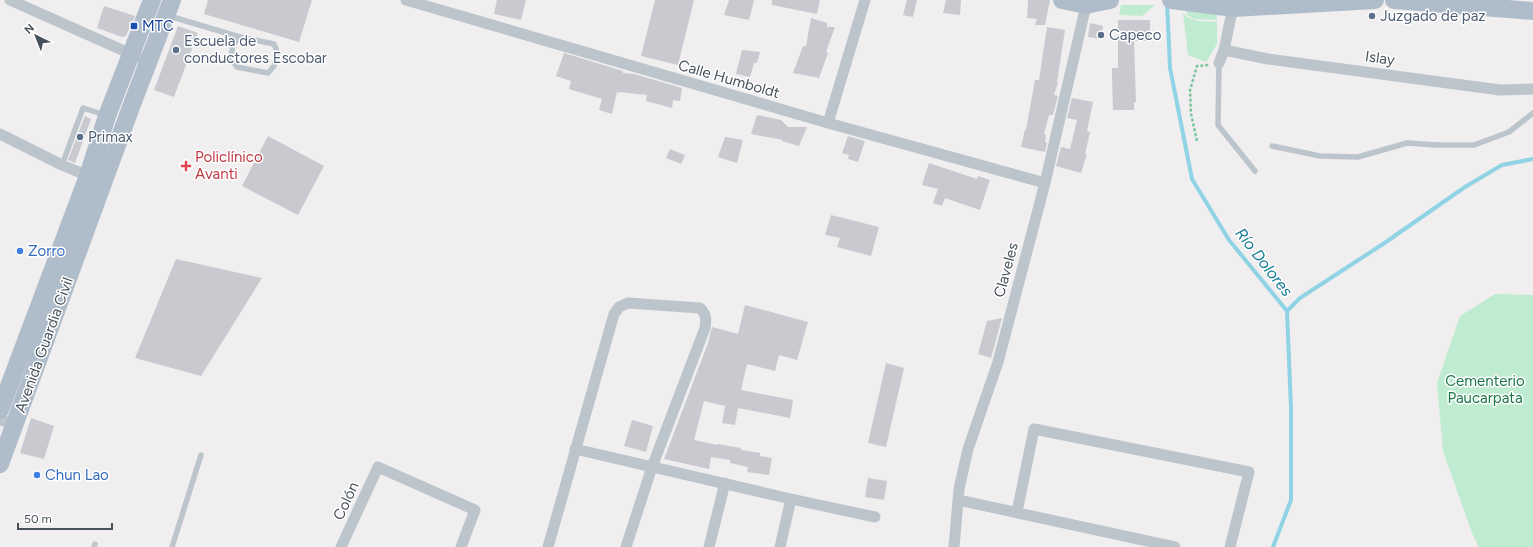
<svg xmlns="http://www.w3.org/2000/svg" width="1533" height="547" font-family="Figtree,sans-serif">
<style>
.green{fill:#bfebd0}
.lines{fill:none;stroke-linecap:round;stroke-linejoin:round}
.stream{stroke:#8fd3e5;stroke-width:4}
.building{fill:#c8cad0}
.path{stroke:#79c7a0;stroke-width:2.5;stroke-dasharray:3 2;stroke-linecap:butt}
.service{stroke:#bdc5cc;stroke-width:5.5}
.minor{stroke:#bdc5cc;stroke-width:11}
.primary{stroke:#afbdcb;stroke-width:18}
.service-dot{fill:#5c6f8a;stroke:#fff;stroke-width:1.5}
.transit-dot{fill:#1a4fb4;stroke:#fff;stroke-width:1.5}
.health-dot{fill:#e0444e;stroke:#fff;stroke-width:1.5}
.shop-dot{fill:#3f7fe0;stroke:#fff;stroke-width:1.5}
.labels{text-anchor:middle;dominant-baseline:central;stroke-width:3;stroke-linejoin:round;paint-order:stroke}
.service-label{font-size:15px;fill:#4e5e75;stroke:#fff;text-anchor:start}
.transit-label{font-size:15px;fill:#164399;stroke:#fff;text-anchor:start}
.street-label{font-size:15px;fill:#47515a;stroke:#fff}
.health-label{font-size:15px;fill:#be3a42;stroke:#fff;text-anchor:start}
.shop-label{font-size:15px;fill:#366cbe;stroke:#fff;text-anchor:start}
.park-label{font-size:15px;fill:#1d7649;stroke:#fff}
.water-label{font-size:16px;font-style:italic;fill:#167b97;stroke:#fff}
</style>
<rect width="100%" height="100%" fill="#f0eeee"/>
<path class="green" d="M 1121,5 L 1155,5 L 1142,16 L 1119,15 Z
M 1186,10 L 1217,14 L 1217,20 L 1194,19 L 1187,15 Z
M 1183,13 C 1192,23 1204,21 1217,22 L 1217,44 L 1206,62 L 1188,55 Z
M 1495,294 L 1533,295 L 1533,547 L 1479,547 L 1472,533 L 1443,451 L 1437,383 L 1460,316 Z"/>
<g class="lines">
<path class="stream" d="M 1167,2 L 1170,68 L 1192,179 L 1229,240 L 1287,311 L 1291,408 L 1291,500 L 1273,547
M 1287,311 L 1300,298 L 1383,244 L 1465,187 L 1502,165 L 1533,159"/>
</g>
<path class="building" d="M 208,0 L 312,0 L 299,42 L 204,14 Z
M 497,0 L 526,0 L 521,20 L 494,14 Z
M 655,0 L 694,0 L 678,65 L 641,56 Z
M 729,0 L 754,0 L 749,20 L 724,15 Z
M 772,0 L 820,0 L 817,14 L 772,5 Z
M 907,0 L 917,0 L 913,17 L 903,15 Z
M 946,0 L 961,0 L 960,15 L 943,13 Z
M 1028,0 L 1050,0 L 1045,25 L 1035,25 L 1037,19 L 1027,18 Z
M 104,6 L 135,16 L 126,36 L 122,37 L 97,28 Z
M 811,18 L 827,23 L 827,27 L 835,27 L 826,52 L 828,53 L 819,78 L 793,73 L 803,46 L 806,46 Z
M 1118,20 L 1150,20 L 1150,41 L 1134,41 L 1136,102 L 1134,102 L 1134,110 L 1113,110 L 1112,74 L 1112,68 L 1118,68 Z
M 1090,23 L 1103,26 L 1101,39 L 1088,37 Z
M 178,26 L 198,33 L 174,97 L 154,90 Z
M 1047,27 L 1065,30 L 1057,82 L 1058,83 L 1054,95 L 1058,96 L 1053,115 L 1049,115 L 1044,134 L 1046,134 L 1045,142 L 1047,143 L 1045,152 L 1021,147 L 1025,129 L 1026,130 L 1035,80 L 1039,80 Z
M 742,50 L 760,52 L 757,63 L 754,63 L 750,77 L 736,74 Z
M 564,53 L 623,71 L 623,73 L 634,74 L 682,88 L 680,101 L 673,100 L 672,108 L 646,101 L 647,95 L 620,92 L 620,93 L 617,92 L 612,114 L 599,110 L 602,99 L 569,89 L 571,81 L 556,76 Z
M 1072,98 L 1093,102 L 1087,131 L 1090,132 L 1085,154 L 1087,154 L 1081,173 L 1056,166 L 1061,147 L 1070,149 L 1077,120 L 1067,118 Z
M 757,115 L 781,120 L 788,127 L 807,127 L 799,146 L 782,141 L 783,140 L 751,134 Z
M 85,116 L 91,119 L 75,163 L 68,160 Z
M 268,136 L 324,166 L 298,215 L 242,186 Z
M 848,136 L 865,141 L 858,162 L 848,159 L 849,155 L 842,153 Z
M 725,137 L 743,140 L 737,163 L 718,157 Z
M 670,149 L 685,155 L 681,164 L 666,158 Z
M 929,163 L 977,179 L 978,176 L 990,180 L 980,210 L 945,198 L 942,206 L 933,203 L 938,189 L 922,185 Z
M 831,215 L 879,227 L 871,256 L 837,247 L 840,238 L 825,235 Z
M 176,259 L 262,278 L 201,376 L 135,358 Z
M 745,305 L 808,322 L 797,360 L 779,355 L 775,371 L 747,364 L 741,390 L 793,400 L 790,418 L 738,408 L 735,425 L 722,423 L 725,406 L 704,401 L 694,440 L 717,445 L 717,444 L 741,448 L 741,450 L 760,453 L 760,456 L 772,458 L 769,475 L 747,472 L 748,467 L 730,463 L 730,460 L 711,457 L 709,469 L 664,459 L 708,343 L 712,327 L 738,334 Z
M 1002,318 L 991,358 L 978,354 L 987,321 Z
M 886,363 L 904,368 L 886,447 L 868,443 Z
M 31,418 L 54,426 L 44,459 L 20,453 Z
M 632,420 L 653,426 L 646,452 L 624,446 Z
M 868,478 L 887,481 L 884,500 L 865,497 Z"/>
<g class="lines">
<path class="path" d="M 1197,141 L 1191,114 L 1190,90 L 1197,66 L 1209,65"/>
<path class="service" d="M 169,16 L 240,37
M 240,37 L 274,44 L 278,54 L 274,66 L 268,73 L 237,67 L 231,59 L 233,45 Z
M 1219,63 L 1218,125 L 1255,171
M 1272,146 L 1320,156 L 1358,157 L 1407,143 L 1436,145 L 1474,145 L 1509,132 L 1533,113
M 62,165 L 83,108 L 105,115
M 94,547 L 95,544
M 172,547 L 201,455"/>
<path class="minor" d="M 10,0 L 149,62
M 406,0 L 828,123 L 1045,183
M 1224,50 L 1268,59 L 1500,90 L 1533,89
M 1219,63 L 1224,50 L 1234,2
M 828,123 L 865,0
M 0,134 L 62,165 L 93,178
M 0,420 L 15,424
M 575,449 L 791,499 L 875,517
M 958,500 L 1175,547
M 1017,512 L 1034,429 L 1249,472 L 1230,547
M 341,547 L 378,467 L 475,510 L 461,547
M 548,547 L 614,314 L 619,307 L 628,303 L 700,308 C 707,315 706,320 705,328 L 652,467 L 626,547
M 709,547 L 725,483
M 780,547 L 791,499
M 954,547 L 959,489 L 968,449 L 998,362 L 1045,183 L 1087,1"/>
<path class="primary" d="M 1062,0 L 1086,5 L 1110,0
M 1171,0 L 1234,8 L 1375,0
M 1394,0 L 1533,11
M 0,410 L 88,176 L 107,116 L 152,0
M 0,464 L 131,107 L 172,0"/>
</g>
<g class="service-dot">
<circle cx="1372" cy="16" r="4"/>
<circle cx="1101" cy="35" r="4"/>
<circle cx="176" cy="50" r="4"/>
<circle cx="80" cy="137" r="4"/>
</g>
<rect class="transit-dot" x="130" y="22" width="8" height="8" rx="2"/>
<path class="health-dot" d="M184 160h4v4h4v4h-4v4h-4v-4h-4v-4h4z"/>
<g class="shop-dot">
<circle cx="20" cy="251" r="4"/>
<circle cx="37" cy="475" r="4"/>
</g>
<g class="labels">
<g class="service-label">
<text x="1380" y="16">Juzgado de paz</text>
<text x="1109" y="35">Capeco</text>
<text x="184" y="41">Escuela de<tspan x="184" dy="17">conductores Escobar</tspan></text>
<text x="88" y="137">Primax</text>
</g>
<g class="transit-label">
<text x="142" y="26">MTC</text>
</g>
<g class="street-label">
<text transform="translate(1380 58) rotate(8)">Islay</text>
<text transform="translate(729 79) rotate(16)">Calle Humboldt</text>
<text transform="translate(1006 270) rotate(-75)">Claveles</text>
<text transform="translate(44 345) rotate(-70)">Avenida Guardia Civil</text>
<text transform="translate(346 501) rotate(-65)">Colón</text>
</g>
<g class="health-label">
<text x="195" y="157">Policlínico<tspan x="195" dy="17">Avanti</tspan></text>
</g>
<g class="shop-label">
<text x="28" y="251">Zorro</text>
<text x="45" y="475">Chun Lao</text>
</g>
<g class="park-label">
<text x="1485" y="381">Cementerio<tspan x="1485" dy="17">Paucarpata</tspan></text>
</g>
<g class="water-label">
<text transform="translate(1264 262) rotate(52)">Río Dolores</text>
</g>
</g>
<g transform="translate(36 36) rotate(317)" stroke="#ffffff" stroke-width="3" paint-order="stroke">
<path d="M0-3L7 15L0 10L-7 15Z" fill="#47515a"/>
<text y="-6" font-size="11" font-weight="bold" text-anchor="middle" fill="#47515a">N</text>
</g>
<path d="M18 523v6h94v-6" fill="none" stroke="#47515a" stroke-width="2"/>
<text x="24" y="523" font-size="12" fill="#47515a" stroke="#ffffff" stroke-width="3" paint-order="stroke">50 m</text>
</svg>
